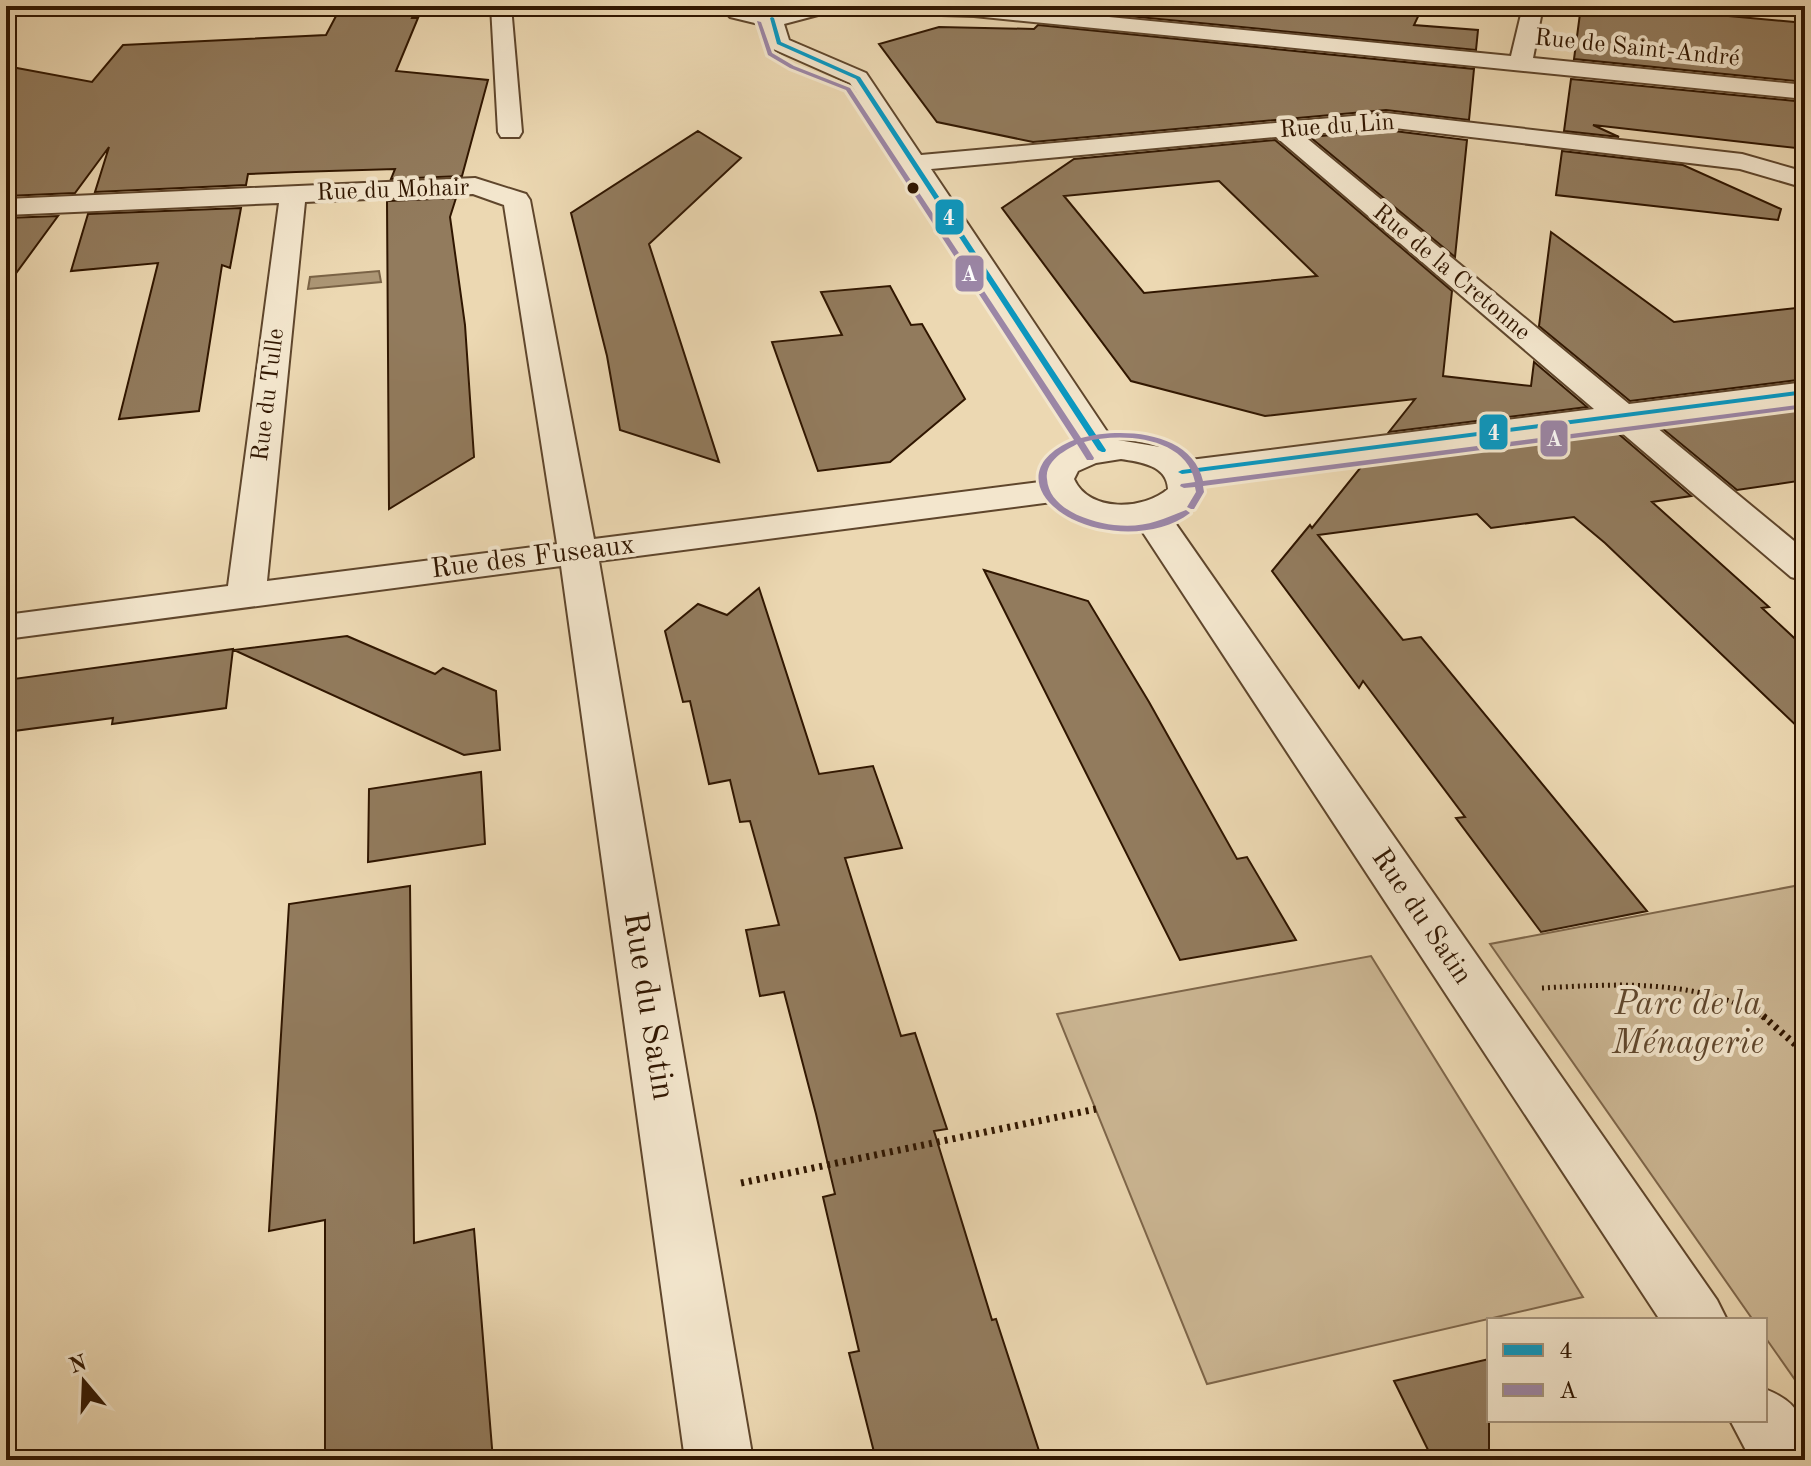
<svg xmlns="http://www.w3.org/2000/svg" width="1811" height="1466" font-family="'Old Standard TT',serif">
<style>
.green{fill:#ccb794;stroke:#7e664a;stroke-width:2}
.water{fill:#ac9675;stroke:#7a6346;stroke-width:2}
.building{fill:#927b5d;stroke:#301600;stroke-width:2;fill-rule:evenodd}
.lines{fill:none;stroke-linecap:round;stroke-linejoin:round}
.minor-casing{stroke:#5f462c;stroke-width:4}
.path-far2{stroke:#301600;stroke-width:3;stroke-dasharray:1 2;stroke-linecap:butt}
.path-far1{stroke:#301600;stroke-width:5;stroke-dasharray:2 4;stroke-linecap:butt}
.path{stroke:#301600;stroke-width:7;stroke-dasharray:3 5;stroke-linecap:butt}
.minor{fill:#f3e6cd;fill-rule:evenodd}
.bus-1-casing{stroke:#f3e6cd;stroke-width:6}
.bus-2-casing{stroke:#f3e6cd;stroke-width:6}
.bus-1{fill:#0a98c1;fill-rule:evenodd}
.bus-2{fill:#9b86a6;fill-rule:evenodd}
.bus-dot{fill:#301600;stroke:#f3e6cd;stroke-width:3}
.labels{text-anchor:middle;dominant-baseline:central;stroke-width:8;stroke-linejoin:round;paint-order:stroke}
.far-street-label{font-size:24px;fill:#301600;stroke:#f3e6cd}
.street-label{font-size:28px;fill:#301600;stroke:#f3e6cd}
.near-park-label{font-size:34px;font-style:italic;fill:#5f462c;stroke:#f3e6cd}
.near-street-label{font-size:34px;fill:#301600;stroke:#f3e6cd}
.line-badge{stroke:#f3e6cd;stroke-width:3}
.badge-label{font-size:22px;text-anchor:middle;font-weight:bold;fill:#fff}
</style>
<rect width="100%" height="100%" fill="#ecd8b2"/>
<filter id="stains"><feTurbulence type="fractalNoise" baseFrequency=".0025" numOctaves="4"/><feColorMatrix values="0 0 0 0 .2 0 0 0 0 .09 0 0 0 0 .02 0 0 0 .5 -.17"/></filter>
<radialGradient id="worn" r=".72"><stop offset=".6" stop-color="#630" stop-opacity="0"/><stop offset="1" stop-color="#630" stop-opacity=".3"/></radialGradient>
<path class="green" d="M 1805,884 L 1805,1394 L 1765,1337 L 1765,1320 L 1753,1320 L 1490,944 Z
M 1371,956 L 1583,1297 L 1207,1384 L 1057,1014 Z"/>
<path class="water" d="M 379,271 L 381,282 L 308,289 L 310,277 Z"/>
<path class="building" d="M 1123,6 L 1423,6 L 1414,25 L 1478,30 L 1476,50 L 1056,9 L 1123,13 Z
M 1581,6 L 1653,6 L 1653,9 L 1805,23 L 1805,82 L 1574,59 Z
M 414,14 L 412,18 L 418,18 L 396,71 L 488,80 L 462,176 L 391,179 L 395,169 L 296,172 L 248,174 L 246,185 L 95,192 L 109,147 L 75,193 L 6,196 L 6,66 L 92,82 L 123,45 L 326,35 L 336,16 Z
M 1038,25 L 1474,69 L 1469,120 L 1386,110 L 1033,142 L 937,122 L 879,44 L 939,27 L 1034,29 Z
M 1571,79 L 1805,102 L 1805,149 L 1593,125 L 1619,137 L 1564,131 Z
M 1386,130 L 1467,140 L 1455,257 L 1310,137 Z
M 698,131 L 741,158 L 649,244 L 719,462 L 620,430 L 607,356 L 571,213 Z
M 1275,140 L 1452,291 L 1443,376 L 1531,386 L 1534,362 L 1587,407 L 1389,432 L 1415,399 L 1265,416 L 1131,381 L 1002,208 L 1074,159 ZM 1219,181 L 1317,276 L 1144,293 L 1064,196 Z
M 1562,151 L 1683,165 L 1781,209 L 1778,220 L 1556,195 Z
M 456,198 L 450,217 L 465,325 L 474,457 L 389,509 L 387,201 Z
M 241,208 L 230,268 L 222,265 L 199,411 L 119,419 L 158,263 L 71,271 L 88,214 Z
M 58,216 L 6,287 L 6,218 Z
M 1551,232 L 1674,322 L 1805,307 L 1805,379 L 1630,401 L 1539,326 Z
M 890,286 L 911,325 L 922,324 L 965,399 L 890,462 L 818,471 L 772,342 L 842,335 L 821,292 Z
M 1805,405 L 1805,480 L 1737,490 L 1657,424 Z
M 1614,430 L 1691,496 L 1652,502 L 1769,607 L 1762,608 L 1805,648 L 1805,734 L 1605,543 L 1574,517 L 1491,528 L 1477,514 L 1318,535 L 1403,640 L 1421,637 L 1647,911 L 1541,932 L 1456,818 L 1465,817 L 1363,681 L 1359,688 L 1272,571 L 1310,525 L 1312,528 L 1365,462 Z
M 984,570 L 1088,601 L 1149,702 L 1237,859 L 1247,857 L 1296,940 L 1180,960 Z
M 759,588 L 819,774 L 873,766 L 902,848 L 845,858 L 901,1036 L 915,1033 L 947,1129 L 934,1131 L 992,1320 L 996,1319 L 1042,1460 L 876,1460 L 849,1353 L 859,1351 L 823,1197 L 835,1194 L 816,1114 L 784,992 L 760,996 L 746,930 L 779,925 L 750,821 L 740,822 L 730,780 L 709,784 L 690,701 L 683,702 L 665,631 L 698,604 L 727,615 Z
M 347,636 L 435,674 L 443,668 L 496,691 L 500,750 L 464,755 L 234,650 Z
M 233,649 L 226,708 L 112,724 L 113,718 L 6,732 L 6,680 Z
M 481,772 L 485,844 L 368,862 L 369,789 Z
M 410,886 L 414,1243 L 474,1229 L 493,1460 L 325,1460 L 325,1220 L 269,1231 L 289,904 Z
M 1489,1359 L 1489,1460 L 1433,1460 L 1394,1381 Z"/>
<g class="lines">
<g class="minor-casing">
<path id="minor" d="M 491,6 L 511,6 L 522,132 L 519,137 L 501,137 L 498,132 Z
M 720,6 L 743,6 L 768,13 L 805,6 L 829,6 L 818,15 L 784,24 L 789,40 L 866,73 L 921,155 L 1386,113 L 1742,154 L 1805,172 L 1805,188 L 1740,169 L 1386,127 L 1303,135 L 1629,404 L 1805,382 L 1805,402 L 1650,422 L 1805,550 L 1805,581 L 1791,577 L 1615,427 L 1203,480 L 1204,492 C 1195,505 1185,512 1171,517 L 1717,1300 L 1727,1320 L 1660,1320 L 1138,525 C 1110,527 1073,524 1052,502 L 599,561 L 753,1460 L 685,1460 L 561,566 L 6,639 L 6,615 L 228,586 L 279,203 L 6,215 L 6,199 L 475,178 L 526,194 L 530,200 L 594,539 L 1040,482 C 1039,459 1062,450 1081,445 L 850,83 L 771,48 L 763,25 L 730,17 ZM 1276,137 L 1594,409 L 1190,460 L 1166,448 L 1112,439 L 931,169 ZM 473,194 L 504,205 L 557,544 L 267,581 L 305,202 ZM 1121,459 C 1140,462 1167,465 1168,489 C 1144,510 1089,513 1074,479 L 1078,471 L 1096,463 Z
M 833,6 L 996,6 L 1511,56 L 1523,6 L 1543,6 L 1533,58 L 1805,85 L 1805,99 L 974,16 L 843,12 Z
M 1765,1389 C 1803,1404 1805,1422 1805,1460 L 1751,1460 L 1730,1420 L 1765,1420 Z"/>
</g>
<path class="path-far2" d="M 6,16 L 30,14 L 60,6"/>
<path class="path-far1" d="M 1542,988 C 1618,984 1698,978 1766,1018"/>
<path class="path" d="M 1763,1016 L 1805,1053
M 741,1183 L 1096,1109"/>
<use href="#minor" class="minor"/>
<g class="bus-1-casing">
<path id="bus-1" d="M 772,17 L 774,18 L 781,42 L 860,77 L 1106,450 L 1105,452 L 1102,452 L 1098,450 L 856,79 L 777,44 L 770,18 Z
M 1805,390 L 1805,394 L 1182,474 L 1178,472 L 1182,470 Z"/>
</g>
<g class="bus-2-casing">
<path id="bus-2" d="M 757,21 L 761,22 L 772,53 L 794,66 L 850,88 L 1081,438 C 1121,427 1192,431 1203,481 L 1805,404 L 1805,408 L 1203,486 L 1204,492 L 1194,509 L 1191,509 L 1187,507 L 1196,492 L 1195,487 L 1184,488 L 1180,486 L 1181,484 L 1195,482 C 1186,436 1121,432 1084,442 L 1094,458 L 1093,460 L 1087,460 L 1077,444 C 1068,449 1058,454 1052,462 C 1048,467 1046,473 1047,479 C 1049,509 1089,522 1114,525 C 1144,528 1159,521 1186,510 L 1190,513 C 1159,537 1106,536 1072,519 C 1028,496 1026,459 1074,440 L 846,90 L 790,68 L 768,55 Z"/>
</g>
<use href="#bus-1" class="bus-1"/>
<use href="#bus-2" class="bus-2"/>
</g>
<circle class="bus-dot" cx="913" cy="188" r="7"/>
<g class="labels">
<g class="far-street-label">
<text transform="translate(1637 49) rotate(6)">Rue de Saint-André</text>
<text transform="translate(1337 127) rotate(-4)">Rue du Lin</text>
<text transform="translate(393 191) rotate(-2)">Rue du Mohair</text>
<text transform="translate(1451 273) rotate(40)">Rue de la Cretonne</text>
<text transform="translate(269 395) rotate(-83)">Rue du Tulle</text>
</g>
<g class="street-label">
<text transform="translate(533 558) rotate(-7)">Rue des Fuseaux</text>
<text transform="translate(1421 917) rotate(56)">Rue du Satin</text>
</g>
<g class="near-park-label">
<text x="1688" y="1005">Parc de la<tspan x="1688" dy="39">Ménagerie</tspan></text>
</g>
<g class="near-street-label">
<text transform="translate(648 1006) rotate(81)">Rue du Satin</text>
</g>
</g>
<g class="line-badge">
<rect x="934" y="198" width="31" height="38" rx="8" fill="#0a98c1"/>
<rect x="954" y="254" width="31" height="39" rx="8" fill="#9b86a6"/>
<rect x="1478" y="413" width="31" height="38" rx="8" fill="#0a98c1"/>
<rect x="1539" y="419" width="30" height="39" rx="8" fill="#9b86a6"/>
</g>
<g class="badge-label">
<text x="949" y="225">4</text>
<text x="969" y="281">A</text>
<text x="1494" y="440">4</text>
<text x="1554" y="446">A</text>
</g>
<rect width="1811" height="1466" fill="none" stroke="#ecd8b2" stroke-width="32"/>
<rect x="8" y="8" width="1795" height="1450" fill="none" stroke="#301600" stroke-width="4"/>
<rect x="16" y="16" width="1779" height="1434" fill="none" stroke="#301600" stroke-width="2"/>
<rect x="1487" y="1318" width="280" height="104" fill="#f3e6cd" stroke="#a5937b" stroke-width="2"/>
<rect x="1503" y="1344" width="40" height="12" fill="#0a98c1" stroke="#a5937b" stroke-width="2"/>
<text x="1559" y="1358" font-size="24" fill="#301600">4</text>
<rect x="1503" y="1384" width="40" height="12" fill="#9b86a6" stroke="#a5937b" stroke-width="2"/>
<text x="1559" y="1398" font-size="24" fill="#301600">A</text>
<g transform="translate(84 1382) rotate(341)" stroke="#f3e6cd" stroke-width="6" paint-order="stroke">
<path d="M0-6L14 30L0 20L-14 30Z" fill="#301600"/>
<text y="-12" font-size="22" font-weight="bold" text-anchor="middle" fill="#301600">N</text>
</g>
<rect width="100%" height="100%" filter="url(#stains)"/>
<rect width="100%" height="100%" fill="url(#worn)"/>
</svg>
